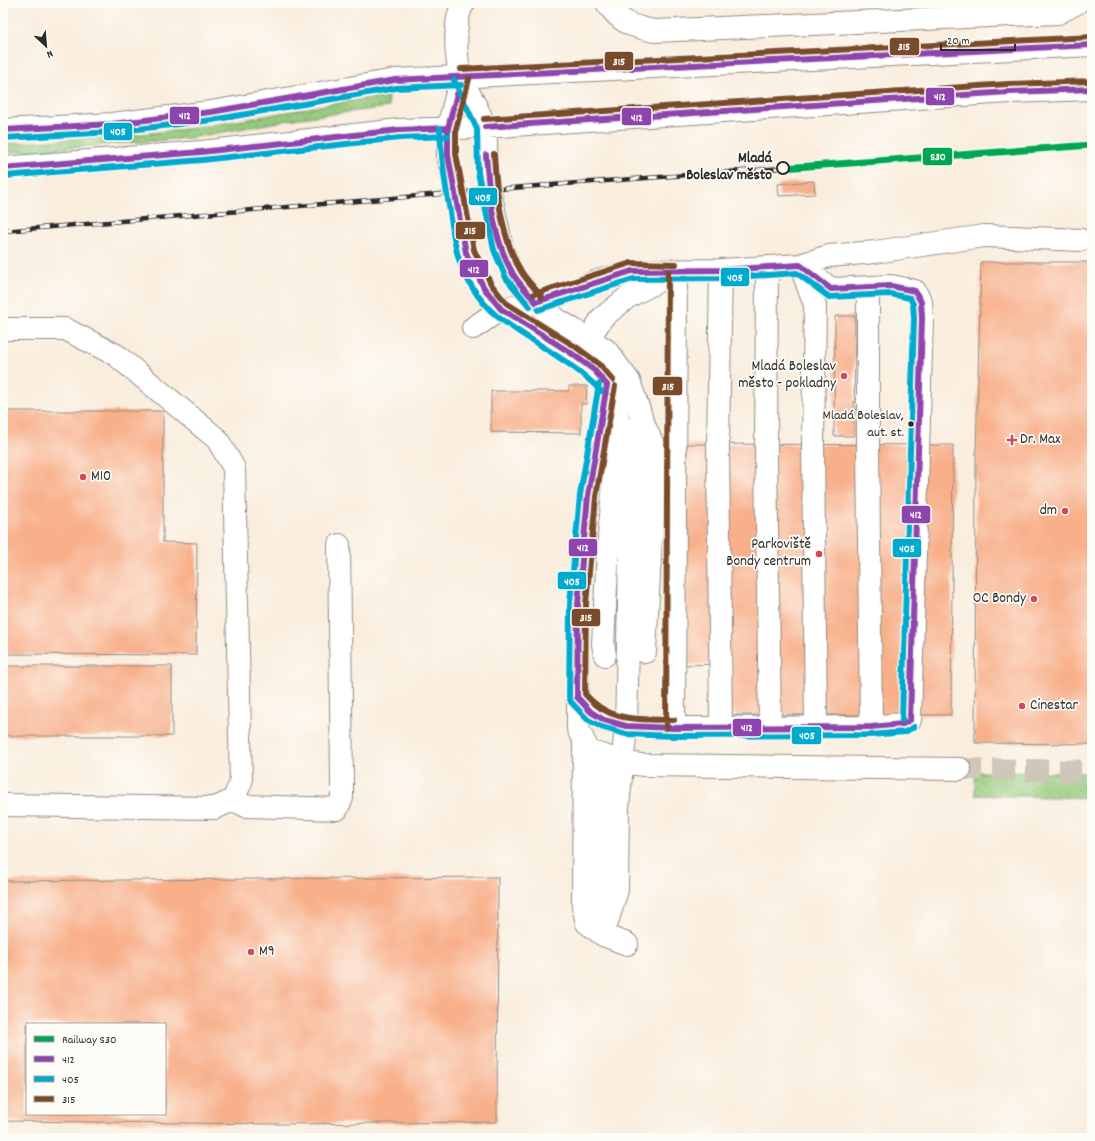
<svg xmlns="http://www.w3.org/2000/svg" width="1095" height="1141" font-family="Dekko,sans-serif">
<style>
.grass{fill:url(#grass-dots);stroke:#607b54}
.building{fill:#f8b08b;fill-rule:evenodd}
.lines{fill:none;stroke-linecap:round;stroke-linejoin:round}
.minor-tunnel{stroke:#d0c6b9;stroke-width:22;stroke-dasharray:22 11;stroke-linecap:butt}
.minor-casing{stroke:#928c84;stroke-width:24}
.minor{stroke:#fff;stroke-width:22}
.rail-casing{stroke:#2b2b2b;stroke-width:4.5}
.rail{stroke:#fdfcf7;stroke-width:3;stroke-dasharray:9;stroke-linecap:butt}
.minor-bridge-casing{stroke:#928c84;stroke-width:24;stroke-linecap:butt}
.minor-bridge{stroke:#fff;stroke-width:22}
.bus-1-casing{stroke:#fdfcf7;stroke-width:9}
.bus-2-casing{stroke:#fdfcf7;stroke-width:9}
.bus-3-casing{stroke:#fdfcf7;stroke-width:9}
.bus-1{stroke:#8e44ad;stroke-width:6}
.bus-2{stroke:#00a9ce;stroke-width:6}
.bus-3{stroke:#7a4b2a;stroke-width:6}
.rail-1-casing{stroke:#fdfcf7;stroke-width:10}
.rail-1{stroke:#00a651;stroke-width:7}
.stop-dot{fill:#fdfcf7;stroke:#2b2b2b;stroke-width:2}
.poi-dot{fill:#d1495b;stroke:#fdfcf7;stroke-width:1.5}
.bus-dot{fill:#2b2b2b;stroke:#fdfcf7;stroke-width:1.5}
.labels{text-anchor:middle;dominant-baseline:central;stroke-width:3.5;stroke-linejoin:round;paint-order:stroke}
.bus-label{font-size:14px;fill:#2b2b2b;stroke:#fdfcf7;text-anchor:end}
.stop-label{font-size:15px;font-weight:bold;fill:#2b2b2b;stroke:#fdfcf7;text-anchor:end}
.poi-label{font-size:15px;fill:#2b2b2b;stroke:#fdfcf7;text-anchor:end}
.line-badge{stroke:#fdfcf7;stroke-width:1.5}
.badge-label{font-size:11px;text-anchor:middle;font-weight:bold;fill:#fff}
</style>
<defs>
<pattern id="grass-dots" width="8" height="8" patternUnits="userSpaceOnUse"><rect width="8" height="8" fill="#96cb7d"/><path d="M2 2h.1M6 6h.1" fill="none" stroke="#81ae6c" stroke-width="1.8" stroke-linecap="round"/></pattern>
</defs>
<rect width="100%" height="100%" fill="#fdfcf7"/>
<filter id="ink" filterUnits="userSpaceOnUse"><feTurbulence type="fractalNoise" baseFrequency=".025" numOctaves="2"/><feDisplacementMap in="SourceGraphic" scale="8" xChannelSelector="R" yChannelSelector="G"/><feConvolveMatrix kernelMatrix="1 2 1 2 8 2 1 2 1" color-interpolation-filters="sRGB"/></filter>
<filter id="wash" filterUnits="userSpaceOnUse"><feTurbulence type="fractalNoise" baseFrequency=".012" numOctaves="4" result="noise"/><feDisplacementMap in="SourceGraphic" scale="16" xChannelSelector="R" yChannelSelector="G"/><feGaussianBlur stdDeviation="0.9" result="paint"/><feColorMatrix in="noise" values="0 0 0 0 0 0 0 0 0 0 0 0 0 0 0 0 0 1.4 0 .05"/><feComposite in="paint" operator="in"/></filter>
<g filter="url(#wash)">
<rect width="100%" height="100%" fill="#f9eddd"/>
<path class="grass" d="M 388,96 L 389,107 L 300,118 L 190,138 L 3,153 L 3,144 C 66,139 131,137 193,128 C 259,119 322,103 388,96 Z
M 975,772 L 1092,773 L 1092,798 L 975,795 Z"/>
<g id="blocks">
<path class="building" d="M 814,181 L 815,194 L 779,196 L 778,184 Z
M 981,262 L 1092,262 L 1092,744 L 975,743 L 976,454 Z
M 835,316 L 855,316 L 854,436 L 834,436 Z
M 569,386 L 587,386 L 586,404 L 581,404 L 581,433 L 491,432 L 491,391 L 569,391 Z
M 3,411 L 163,411 L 163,542 L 197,543 L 196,655 L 3,654 Z
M 687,444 L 953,445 L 951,715 L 723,715 L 723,664 L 684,665 Z
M 3,666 L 172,666 L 172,736 L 3,736 Z
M 498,877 L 497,1122 L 276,1124 L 3,1121 L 3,881 ZM 27,1024 L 165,1024 L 165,1114 L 27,1114 Z"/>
</g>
</g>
<g filter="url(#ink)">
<use href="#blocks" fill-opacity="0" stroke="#928c84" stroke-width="1"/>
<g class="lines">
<path class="minor-tunnel" d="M 960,769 L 1092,771"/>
<g class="minor-casing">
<path id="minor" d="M 464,3 C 453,17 455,62 462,78 C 467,93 483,115 485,129 C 487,143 486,158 486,172
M 607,3 C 621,23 630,26 654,31 L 1058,13 L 1077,3
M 3,130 L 112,124 L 211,112 L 395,80 L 1092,45
M 3,168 L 201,152 L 399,130 L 485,127 L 1009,92 L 1092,89
M 452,176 L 448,155 L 448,128 L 461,77
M 502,248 L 513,274 L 536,302 L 558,320 L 606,350 L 629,381 L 641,416 L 631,514 L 626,726 L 618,807 L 617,890 L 603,935 L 587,923 L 583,906 L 584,743
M 466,253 L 484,288 L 501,309 L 535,332 L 571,353 L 594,370 L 607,385 L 613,397 L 619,422 L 608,550 L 603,644 L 605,655
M 800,265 L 815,305 L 813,444 L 816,727
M 767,268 L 766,457 L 770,727
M 721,270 L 718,444 L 721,727
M 868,288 L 868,444 L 871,727
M 473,328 L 501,309 L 536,302 L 572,291 L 597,281 L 632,271 L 721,270 L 800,265 L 829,256 L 875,252 L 984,236 L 1081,240
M 3,329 L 65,329 L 116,355 L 217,439 L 234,468 L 241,782 L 233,800 L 215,808 L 3,805
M 580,353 L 602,318 L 628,297 L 675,272
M 607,385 L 588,496 L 578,604 L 578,729 L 589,751 L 623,762 L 642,765 L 960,769
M 641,418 L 654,447 L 655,460 L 645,652
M 577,697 L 591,712 L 604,720 L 626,726 L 674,728 L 871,727 L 903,724 L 910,720 L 922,318 L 921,302 L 915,291 L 891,286 L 831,289 L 800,265
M 674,728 L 676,272
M 601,756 L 598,919 L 603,935 L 627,944
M 233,800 L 246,806 L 337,809 L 342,798 L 342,781 L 339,545"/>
</g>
<use href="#minor" class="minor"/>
<g class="rail-casing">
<path id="rail" d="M 3,231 L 524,187 L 783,168"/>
</g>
<use href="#rail" class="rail"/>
<g class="minor-bridge-casing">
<path id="minor-bridge" d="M 486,172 L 502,248
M 452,176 L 466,253"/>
</g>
<use href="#minor-bridge" class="minor-bridge"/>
<g class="bus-1-casing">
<path id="bus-1" d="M 457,94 L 448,128 L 448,155 L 466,253 L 484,288 L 501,309 L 571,353 L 594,370 L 607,385
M 485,127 L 1009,92 L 1092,89
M 3,130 L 112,124 L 211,112 L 395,80 L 1092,45
M 486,155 C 489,194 493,239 513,274 C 519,284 528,293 536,302
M 3,168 L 201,152 L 399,130 L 448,128
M 536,302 L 632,271 L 721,270 L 800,265 L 831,289 L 891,286 L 915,291 L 921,302 L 922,318 L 910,720
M 607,385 L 588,496 L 578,604 L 577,697 L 591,712 L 604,720 L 626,726 L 674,728 L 871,727 L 903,724 L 910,720"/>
</g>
<g class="bus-2-casing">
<path id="bus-2" d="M 454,80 L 477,129 L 478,173 L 494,250 L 506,278 L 530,307
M 440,128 C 441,157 445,184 450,212 C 452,224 453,236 456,248 C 461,273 478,301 498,317 C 532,343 571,360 601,391
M 3,138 L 113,132 L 212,120 L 396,88 L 461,85
M 4,176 L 202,160 L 400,138 L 448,136
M 538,310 L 633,279 L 721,278 L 797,273 L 829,297 L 890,294 L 910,298 L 913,304 L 914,318 L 902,720
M 599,384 L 580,495 L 570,603 L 569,697 L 571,702 L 587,719 L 601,727 L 626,734 L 674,736 L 871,735 L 905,732 L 914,727"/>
</g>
<g class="bus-3-casing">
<path id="bus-3" d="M 461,69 L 1092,37
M 469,79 L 456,129 L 456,154 L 474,250 L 491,284 L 506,303 L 576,347 L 599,364 L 613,380
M 484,119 L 1008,84 L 1092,81
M 494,154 C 496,190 502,240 521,271 C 526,280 535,288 542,297
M 534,294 L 631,263 L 676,264
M 615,386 L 596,497 L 586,604 L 585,694 C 609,723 640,719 674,720
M 666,728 L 668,272"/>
</g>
<use href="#bus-1" class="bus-1"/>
<use href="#bus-2" class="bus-2"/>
<use href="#bus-3" class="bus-3"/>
<g class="rail-1-casing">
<path id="rail-1" d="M 783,168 L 1092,145"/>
</g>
<use href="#rail-1" class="rail-1"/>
</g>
</g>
<circle class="stop-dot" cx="783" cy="168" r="6"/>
<g class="poi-dot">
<circle cx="844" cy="376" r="4"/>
<path d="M1010 434h4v4h4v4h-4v4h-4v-4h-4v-4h4z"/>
<circle cx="83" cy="477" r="4"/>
<circle cx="1065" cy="511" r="4"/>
<circle cx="819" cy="554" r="4"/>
<circle cx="1034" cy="599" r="4"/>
<circle cx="1022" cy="706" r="4"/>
<circle cx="251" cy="952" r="4"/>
</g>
<circle class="bus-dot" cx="911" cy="424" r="3.5"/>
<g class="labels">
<g class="bus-label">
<text x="904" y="416">Mladá Boleslav,<tspan x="904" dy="17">aut. st.</tspan></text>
</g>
<g class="stop-label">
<text x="772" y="159">Mladá<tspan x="772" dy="17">Boleslav město</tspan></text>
</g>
<g class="poi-label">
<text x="836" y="367">Mladá Boleslav<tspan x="836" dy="17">město - pokladny</tspan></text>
<text x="1020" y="440" text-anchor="start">Dr. Max</text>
<text x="91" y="477" text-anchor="start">M10</text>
<text x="1057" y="511">dm</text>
<text x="811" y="545">Parkoviště<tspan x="811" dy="17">Bondy centrum</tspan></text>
<text x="1026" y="599">OC Bondy</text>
<text x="1030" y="706" text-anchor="start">Cinestar</text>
<text x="259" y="952" text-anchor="start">M9</text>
</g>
</g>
<g class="line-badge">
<rect x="889" y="37" width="31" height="19" rx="4" fill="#7a4b2a"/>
<rect x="604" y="51" width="30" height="20" rx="4" fill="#7a4b2a"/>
<rect x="925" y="87" width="30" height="19" rx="4" fill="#8e44ad"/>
<rect x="169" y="106" width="31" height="19" rx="4" fill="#8e44ad"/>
<rect x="621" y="107" width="31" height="19" rx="4" fill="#8e44ad"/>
<rect x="103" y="122" width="30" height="19" rx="4" fill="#00a9ce"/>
<rect x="922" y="147" width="31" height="19" rx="4" fill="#00a651"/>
<rect x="468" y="187" width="30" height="19" rx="4" fill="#00a9ce"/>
<rect x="455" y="221" width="31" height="19" rx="4" fill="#7a4b2a"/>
<rect x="459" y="259" width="30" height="19" rx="4" fill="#8e44ad"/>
<rect x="720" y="267" width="30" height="20" rx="4" fill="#00a9ce"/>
<rect x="652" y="376" width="31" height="20" rx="4" fill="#7a4b2a"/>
<rect x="901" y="505" width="30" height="19" rx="4" fill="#8e44ad"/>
<rect x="568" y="538" width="30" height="19" rx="4" fill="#8e44ad"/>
<rect x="892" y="538" width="30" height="20" rx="4" fill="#00a9ce"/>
<rect x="557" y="571" width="30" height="19" rx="4" fill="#00a9ce"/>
<rect x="571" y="608" width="30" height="19" rx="4" fill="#7a4b2a"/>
<rect x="732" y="718" width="30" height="19" rx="4" fill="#8e44ad"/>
<rect x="791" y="726" width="31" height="19" rx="4" fill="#00a9ce"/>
</g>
<g class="badge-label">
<text x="904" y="50">315</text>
<text x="619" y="65">315</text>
<text x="940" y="100">412</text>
<text x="185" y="119">412</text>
<text x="637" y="121">412</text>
<text x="118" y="135">405</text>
<text x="938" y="160">S30</text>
<text x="483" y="201">405</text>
<text x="470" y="234">315</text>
<text x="474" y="273">412</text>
<text x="735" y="281">405</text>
<text x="668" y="390">315</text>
<text x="916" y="518">412</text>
<text x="583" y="551">412</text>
<text x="907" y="552">405</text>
<text x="572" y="585">405</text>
<text x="586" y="621">315</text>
<text x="747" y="731">412</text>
<text x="807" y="739">405</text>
</g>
<rect width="1095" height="1141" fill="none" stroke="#fdfcf7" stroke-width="16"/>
<rect x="26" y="1023" width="140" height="92" fill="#fdfcf7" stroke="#a9a8a5"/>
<rect x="34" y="1036" width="20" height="6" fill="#00a651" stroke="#a9a8a5"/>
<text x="62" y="1043" font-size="12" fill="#2b2b2b">Railway S30</text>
<rect x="34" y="1056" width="20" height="6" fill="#8e44ad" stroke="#a9a8a5"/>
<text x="62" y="1063" font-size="12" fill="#2b2b2b">412</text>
<rect x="34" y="1076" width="20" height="6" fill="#00a9ce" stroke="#a9a8a5"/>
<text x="62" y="1083" font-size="12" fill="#2b2b2b">405</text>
<rect x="34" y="1096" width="20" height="6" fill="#7a4b2a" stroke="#a9a8a5"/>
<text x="62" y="1103" font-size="12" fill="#2b2b2b">315</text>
<g transform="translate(46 46) rotate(154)" stroke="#fdfcf7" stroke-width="3" paint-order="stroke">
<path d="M0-3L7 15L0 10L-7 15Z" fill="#2b2b2b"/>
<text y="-6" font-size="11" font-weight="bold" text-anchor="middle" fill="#2b2b2b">N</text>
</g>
<path d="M941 44v6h74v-6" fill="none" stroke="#2b2b2b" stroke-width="2"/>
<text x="947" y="44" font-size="12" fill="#2b2b2b" stroke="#fdfcf7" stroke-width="3" paint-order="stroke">20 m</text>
</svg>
